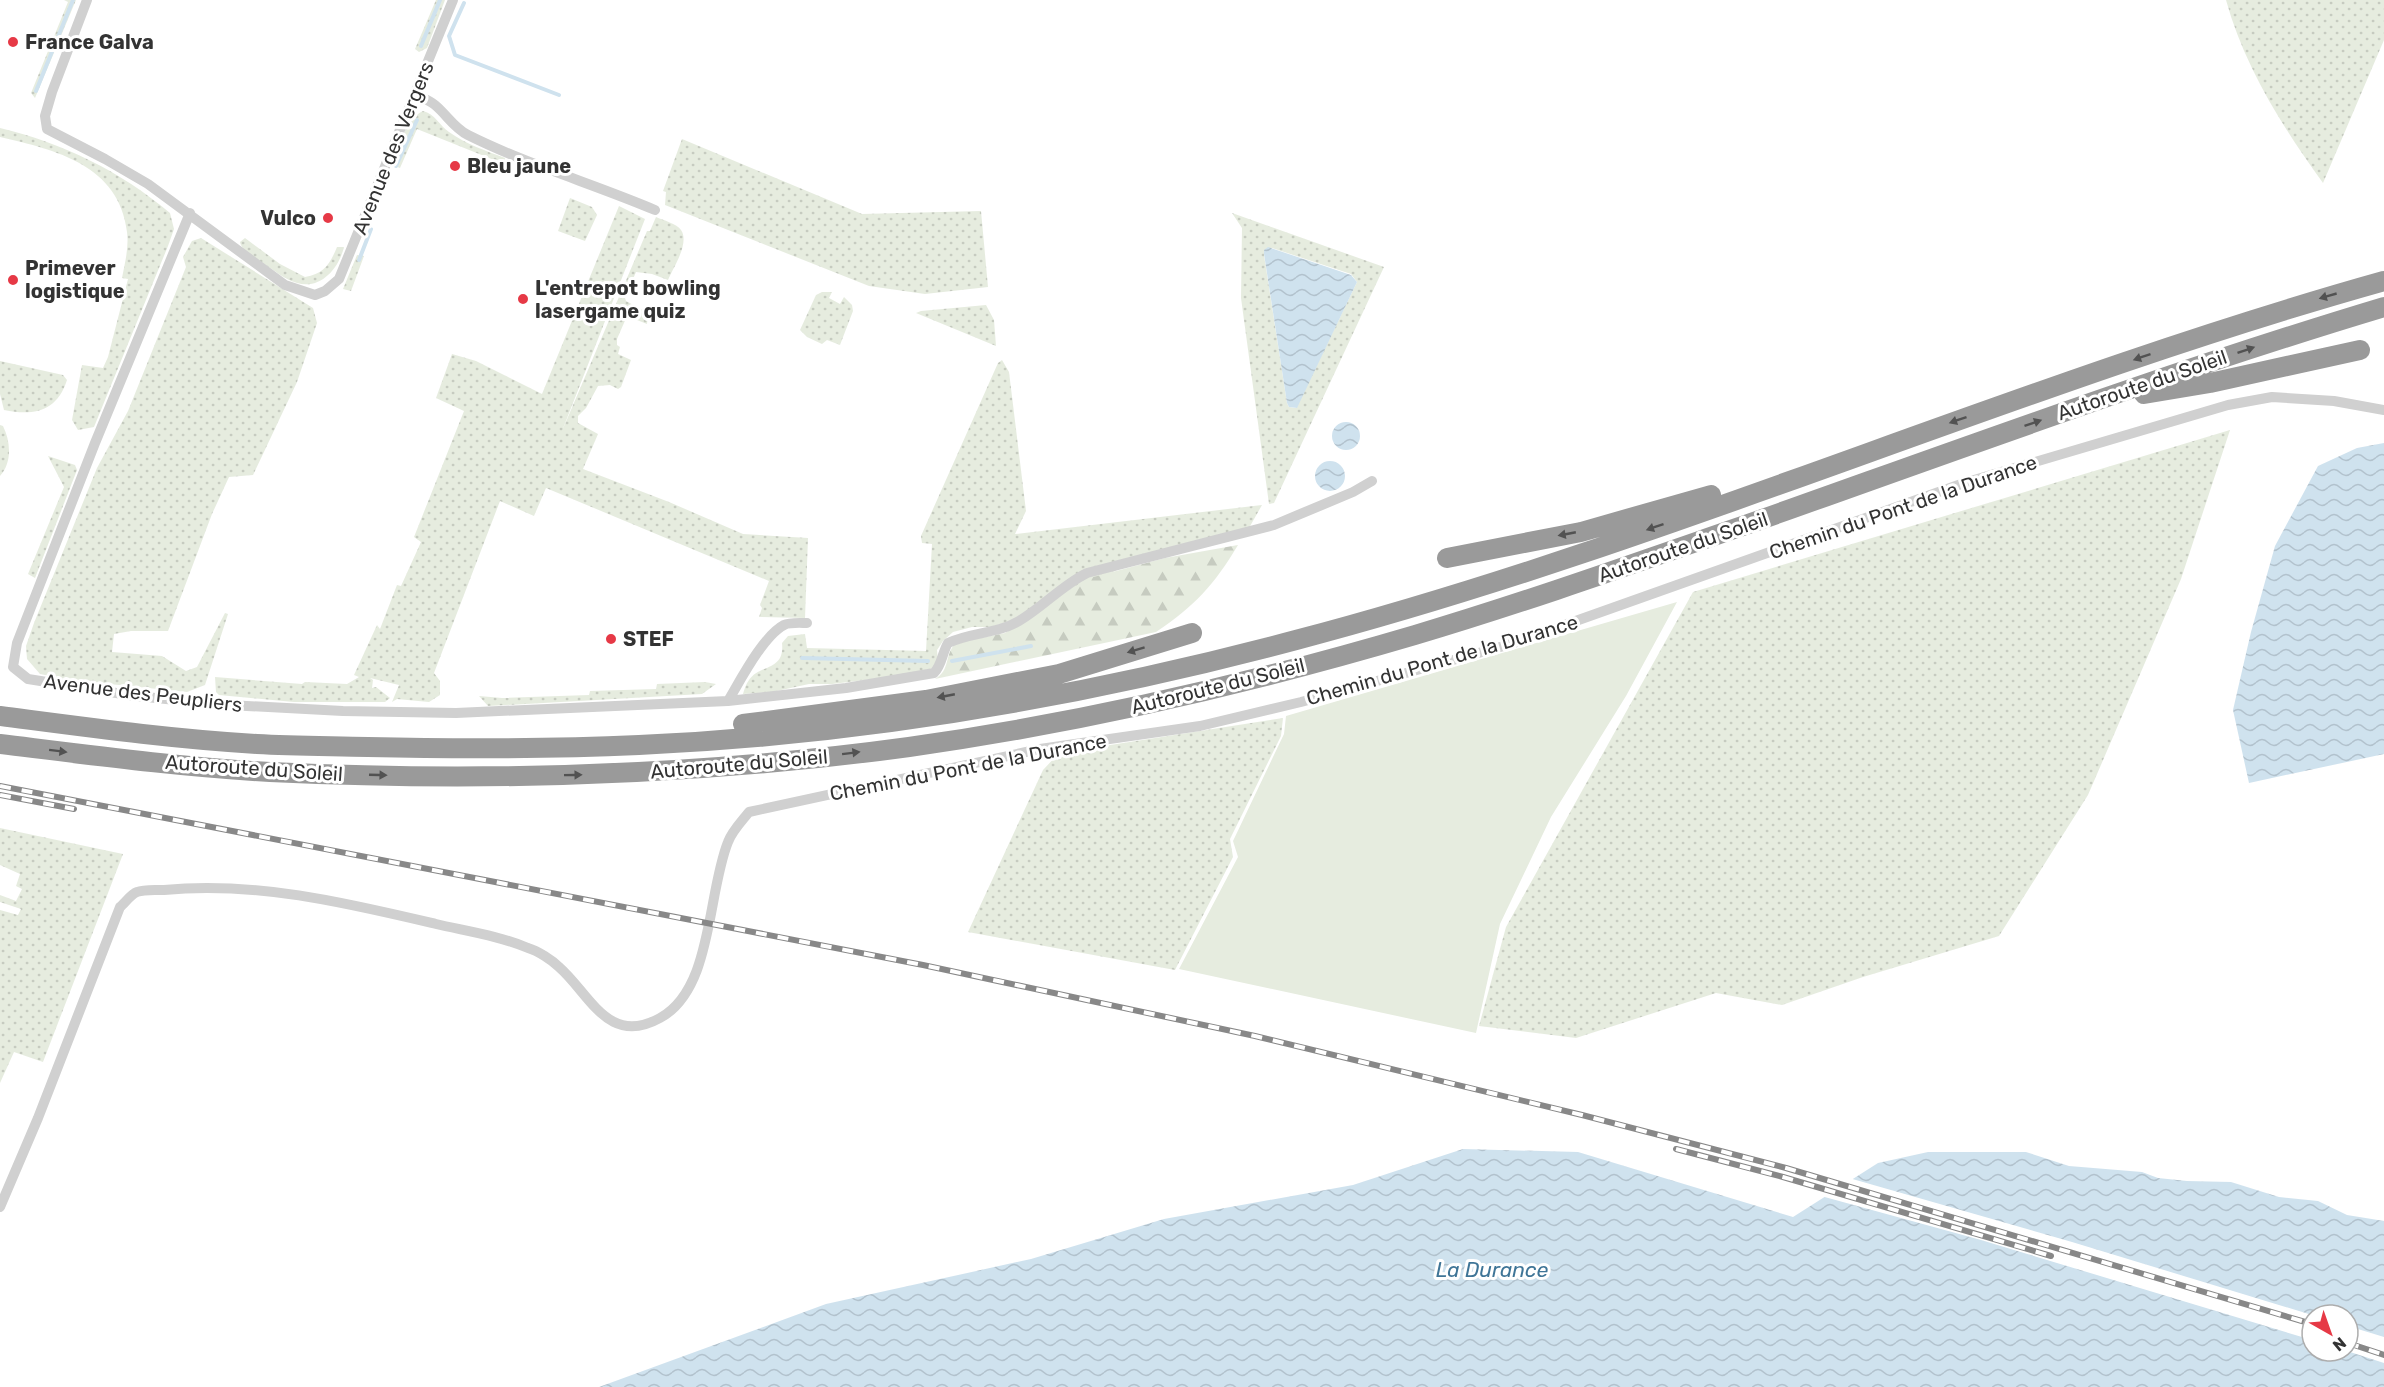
<svg xmlns="http://www.w3.org/2000/svg" width="2384" height="1387" font-family="Rubik,sans-serif">
<style>
.grass{fill:url(#grass-dots);fill-rule:evenodd}
.forest{fill:url(#forest-firs)}
.pitch{fill:#e6ecdf}
.water{fill:url(#water-waves);fill-rule:evenodd}
.pier{fill:#fff}
.lines{fill:none;stroke-linecap:round;stroke-linejoin:round}
.stream{stroke:#cfe2ee;stroke-width:4}
.street{stroke:#d0d0d0;stroke-width:10}
.highway{stroke:#9a9a9a;stroke-width:20}
.rail-casing{stroke:#888;stroke-width:6}
.rail{stroke:#fff;stroke-width:4;stroke-dasharray:11;stroke-linecap:butt}
.oneway{fill:#525252}
.poi-dot{fill:#e63946;stroke:#fff;stroke-width:2}
.labels{text-anchor:middle;dominant-baseline:central;stroke-width:6;stroke-linejoin:round;paint-order:stroke}
.poi-label{font-size:20px;font-weight:bold;fill:#333;stroke:#fff;text-anchor:start}
.street-label{font-size:20px;fill:#333;stroke:#fff}
.water-label{font-size:21px;font-style:italic;fill:#3f7597;stroke:#fff}
</style>
<defs>
<pattern id="grass-dots" width="8" height="8" patternUnits="userSpaceOnUse" patternTransform="scale(1.5)"><rect width="8" height="8" fill="#e6ecdf"/><path d="M2 2h.1M6 6h.1" fill="none" stroke="#c6cbc0" stroke-width="1.8" stroke-linecap="round"/></pattern>
<pattern id="forest-firs" width="22" height="20" patternUnits="userSpaceOnUse" patternTransform="scale(1.5)"><rect width="22" height="20" fill="#e6ecdf"/><path d="M5 1l3.5 6h-7zM16 11l3.5 6h-7z" fill="#c6cbc0"/></pattern>
<pattern id="water-waves" width="16" height="10" patternUnits="userSpaceOnUse" patternTransform="scale(1.5)"><rect width="16" height="10" fill="#cfe2ee"/><path d="M0 5q4-4 8 0t8 0" fill="none" stroke="#b2c2cd"/></pattern>
</defs>
<rect width="100%" height="100%" fill="#fff"/>
<path class="grass" d="M 64,0 L 76,0 L 35,98 L 31,93 L 68,2 Z
M 436,0 L 445,0 L 427,48 L 419,52 L 415,49 Z
M 2226,0 L 2384,0 L 2384,40 L 2323,183 C 2283,128 2244,66 2226,0 Z
M 423,111 C 435,114 439,125 449,132 C 466,144 486,151 505,158 L 504,164 L 417,129 L 400,168 L 392,165 C 399,147 405,119 423,111 Z
M 0,128 C 63,143 120,171 170,213 L 174,229 L 168,246 L 94,427 L 78,430 L 72,420 L 82,365 L 103,368 L 108,357 L 128,279 L 122,278 C 125,263 129,247 127,232 C 119,165 56,150 0,137 Z
M 682,139 L 862,214 L 981,211 L 988,287 L 925,294 L 869,286 L 665,205 L 666,192 L 663,191 Z
M 570,198 L 592,207 L 597,215 L 585,241 L 558,231 Z
M 619,206 L 645,219 L 562,431 L 647,231 L 650,231 L 656,217 C 663,220 677,224 681,230 C 690,243 673,268 668,280 L 652,274 L 636,272 L 625,298 L 626,301 L 648,313 L 647,324 L 627,316 L 617,339 L 617,345 L 620,347 L 618,354 L 631,360 L 621,387 L 618,389 L 610,385 L 598,386 L 586,408 L 578,416 L 578,423 L 598,434 L 583,469 L 669,502 L 743,534 L 808,538 L 805,618 L 759,617 L 762,608 L 760,605 L 769,581 L 546,488 L 534,516 L 500,501 L 434,673 L 440,681 L 440,695 L 429,702 L 397,699 L 392,702 L 399,685 L 370,678 L 373,680 L 372,688 L 376,687 L 390,698 L 385,702 L 294,702 L 219,695 L 216,692 L 215,677 L 302,684 L 305,682 L 347,684 L 359,677 L 354,675 L 377,625 L 380,629 L 397,585 L 401,586 L 421,542 L 414,537 L 464,411 L 436,398 L 452,354 L 476,361 L 542,394 Z
M 1232,213 L 1384,267 L 1274,503 L 1269,504 L 1241,298 L 1242,228 ZM 1272,248 L 1351,274 L 1357,282 L 1296,408 L 1289,407 L 1287,403 L 1264,255 L 1264,250 Z
M 201,238 L 313,308 L 317,323 L 297,382 L 253,475 L 229,477 L 212,514 L 168,631 L 131,631 L 114,634 L 112,652 L 162,656 L 186,671 L 197,667 L 225,613 L 228,614 L 205,685 L 187,692 L 70,680 L 40,674 L 27,659 L 26,646 L 34,623 L 97,468 L 128,411 L 186,267 L 183,257 L 192,241 Z
M 245,238 L 280,264 L 305,277 C 324,274 330,264 337,247 L 344,247 C 339,268 321,290 297,283 C 285,280 274,270 264,264 C 256,258 242,252 240,242 Z
M 357,255 L 364,256 L 351,291 L 343,289 Z
M 822,292 L 832,292 L 829,298 L 840,304 L 844,297 L 852,305 L 853,311 L 840,345 L 827,340 L 822,344 L 807,337 L 800,330 L 816,295 Z
M 986,305 L 994,320 L 996,346 L 916,313 L 921,311 Z
M 1002,360 L 1009,372 L 1026,511 L 1015,534 L 1262,505 L 1249,528 L 1154,552 L 1016,619 L 991,627 L 972,627 L 953,632 L 943,641 L 937,650 L 938,662 L 934,668 L 898,676 L 832,684 L 809,684 L 772,692 L 743,694 C 744,690 746,684 749,680 C 760,664 785,671 782,643 L 788,636 L 805,634 L 807,648 L 926,651 L 932,544 L 922,543 L 921,536 L 998,363 Z
M 0,361 L 63,375 L 67,380 C 57,412 33,416 4,410 L 0,394 Z
M 0,425 L 3,426 C 11,442 12,463 0,476 Z
M 2230,430 L 2181,579 L 2088,795 L 1999,936 L 1863,977 L 1782,1005 L 1716,993 L 1576,1038 L 1479,1026 L 1506,927 L 1693,592 Z
M 48,456 L 75,465 L 77,470 L 35,578 L 28,574 L 64,487 Z
M 705,682 L 716,684 L 702,694 L 488,706 L 479,696 L 502,698 L 589,695 L 590,691 L 656,689 L 657,684 Z
M 1283,718 L 1281,736 L 1230,839 L 1233,857 L 1175,970 L 968,932 L 1043,770 L 1059,753 Z
M 0,828 L 123,854 L 43,1062 L 14,1052 L 0,1083 L 0,910 L 18,915 L 21,909 L 0,902 L 0,895 L 16,901 L 22,889 L 16,886 L 20,874 L 0,865 Z"/>
<path class="forest" d="M 1238,545 C 1214,585 1195,606 1156,632 L 935,679 C 951,670 944,654 956,643 L 1005,633 L 1086,579 L 1165,558 Z"/>
<path class="pitch" d="M 1677,602 L 1626,696 L 1551,817 L 1500,924 L 1476,1033 L 1179,969 L 1238,857 L 1233,841 L 1284,734 L 1286,716 Z"/>
<path class="water" d="M 1268,247 L 1351,275 L 1357,282 L 1297,408 L 1289,407 L 1287,403 L 1264,254 L 1264,250 Z
M1332 436a14 14 0 1 1 28 0a14 14 0 1 1-28 0Z
M 2384,443 L 2384,754 L 2249,783 L 2233,710 L 2251,632 L 2275,546 L 2318,466 L 2357,448 Z
M1315 476a15 15 0 1 1 30 0a15 15 0 1 1-30 0Z
M 1463,1149 L 1578,1152 L 1793,1217 L 1878,1163 L 1928,1152 L 2026,1152 L 2069,1166 L 2142,1172 L 2158,1178 L 2187,1181 L 2231,1182 L 2279,1197 L 2318,1201 L 2347,1215 L 2384,1221 L 2384,1387 L 599,1387 L 826,1304 L 1031,1259 L 1164,1219 L 1353,1185 ZM 2312,1315 L 2348,1315 L 2348,1351 L 2312,1351 Z"/>
<path class="pier" d="M 1849,1178 L 2072,1242 L 2312,1315 L 2312,1340 L 1981,1240 L 1821,1196 Z
M 2348,1326 L 2384,1337 L 2384,1363 L 2347,1351 Z"/>
<g class="lines">
<path class="stream" d="M 464,3 L 449,36 L 455,55 L 559,95
M 421,46 L 440,0
M 36,91 L 73,0
M 396,166 L 417,120
M 359,260 L 371,229
M 802,658 L 928,661
M 952,661 L 1031,646"/>
<path class="street" d="M 87,0 L 52,92 L 45,116 L 47,129 L 105,159 L 148,184 L 285,285 L 315,295 L 325,291 L 339,279 L 453,0
M 415,94 C 421,97 429,100 435,105 C 447,115 454,128 468,135 C 528,165 594,184 655,210
M 190,213 L 95,443 L 17,643 L 13,667 L 28,679 L 135,696 L 228,705 L 343,711 L 456,713 L 728,701 L 846,688 L 934,673 C 942,665 942,653 948,643 C 971,632 997,634 1019,621 C 1043,607 1061,586 1087,573 L 1274,525 L 1353,492 L 1372,481
M 728,701 C 740,681 763,636 784,625 C 790,622 801,623 807,623
M 0,1207 L 38,1118 L 120,907 C 125,903 131,894 137,892 C 144,889 156,890 164,890 C 256,881 347,903 436,924 C 466,931 500,936 528,948 C 538,951 552,960 559,967 C 590,994 608,1047 660,1018 C 713,989 707,894 728,842 C 732,831 742,821 749,812 L 1040,749 L 1200,726 L 1301,702 L 1511,644 L 1964,483 L 2228,405 L 2272,397 L 2334,401 L 2384,410"/>
<path class="highway" d="M 2144,394 L 2210,383 L 2360,350
M 1447,558 L 1581,532 L 1711,495
M 0,716 C 85,727 171,739 257,744 C 294,746 331,746 368,747 C 458,749 549,749 639,745 C 861,735 1082,697 1296,640 C 1666,543 2016,384 2384,281
M 743,724 L 926,700 L 1059,674 L 1192,633
M 0,744 C 90,755 180,767 270,772 C 483,782 697,776 909,747 C 1080,723 1249,684 1415,635 C 1529,601 1641,561 1754,522 C 1963,448 2171,371 2384,307"/>
<g class="rail-casing">
<path id="rail" d="M 0,786 L 923,965 L 1255,1036 L 1582,1115 L 1786,1168 L 2312,1324
M 0,795 L 74,809
M 1676,1149 L 1783,1177 L 2051,1256
M 2348,1343 L 2384,1355"/>
</g>
<use href="#rail" class="rail"/>
</g>
<defs><path id="oneway-solid" d="M-6-.8H1V-3.2L6.5 0L1 3.2V.8H-6Z" transform="scale(1.5)"/></defs>
<g class="oneway">
<use href="#oneway-solid" transform="translate(2328 296) rotate(164)"/>
<use href="#oneway-solid" transform="translate(2246 350) rotate(-19)"/>
<use href="#oneway-solid" transform="translate(2142 357) rotate(161)"/>
<use href="#oneway-solid" transform="translate(1958 420) rotate(161)"/>
<use href="#oneway-solid" transform="translate(2033 423) rotate(-19)"/>
<use href="#oneway-solid" transform="translate(1655 527) rotate(161)"/>
<use href="#oneway-solid" transform="translate(1567 534) rotate(169)"/>
<use href="#oneway-solid" transform="translate(1136 650) rotate(163)"/>
<use href="#oneway-solid" transform="translate(946 696) rotate(169)"/>
<use href="#oneway-solid" transform="translate(58 751) rotate(7)"/>
<use href="#oneway-solid" transform="translate(851 753) rotate(-7)"/>
<use href="#oneway-solid" transform="translate(378 775) rotate(2)"/>
<use href="#oneway-solid" transform="translate(573 775) rotate(-1)"/>
</g>
<g class="poi-dot">
<circle cx="13" cy="42" r="6"/>
<circle cx="455" cy="166" r="6"/>
<circle cx="328" cy="218" r="6"/>
<circle cx="13" cy="280" r="6"/>
<circle cx="523" cy="299" r="6"/>
<circle cx="611" cy="639" r="6"/>
</g>
<g class="labels">
<g class="poi-label">
<text x="25" y="42">France Galva</text>
<text x="467" y="166">Bleu jaune</text>
<text x="316" y="218" text-anchor="end">Vulco</text>
<text x="25" y="268">Primever<tspan x="25" dy="23">logistique</tspan></text>
<text x="535" y="288">L'entrepot bowling<tspan x="535" dy="23">lasergame quiz</tspan></text>
<text x="623" y="639">STEF</text>
</g>
<g class="street-label">
<text transform="translate(393 148) rotate(-68)">Avenue des Vergers</text>
<text transform="translate(2142 385) rotate(-19)">Autoroute du Soleil</text>
<text transform="translate(1903 507) rotate(-19)">Chemin du Pont de la Durance</text>
<text transform="translate(1683 547) rotate(-19)">Autoroute du Soleil</text>
<text transform="translate(1442 660) rotate(-16)">Chemin du Pont de la Durance</text>
<text transform="translate(1218 686) rotate(-14)">Autoroute du Soleil</text>
<text transform="translate(143 693) rotate(7)">Avenue des Peupliers</text>
<text transform="translate(739 764) rotate(-5)">Autoroute du Soleil</text>
<text transform="translate(968 767) rotate(-11)">Chemin du Pont de la Durance</text>
<text transform="translate(254 768) rotate(4)">Autoroute du Soleil</text>
</g>
<g class="water-label">
<text x="1492" y="1269">La Durance</text>
</g>
</g>
<g transform="translate(2330 1333) rotate(140)"><circle r="28" fill="#ffffff" stroke="#adadad" stroke-width="1.5"/>
<path d="M0-4.5L10 22L0 15L-10 22Z" fill="#e63946"/>
<text y="-9" font-size="16" font-weight="bold" text-anchor="middle" fill="#333333">N</text>
</g>
</svg>
